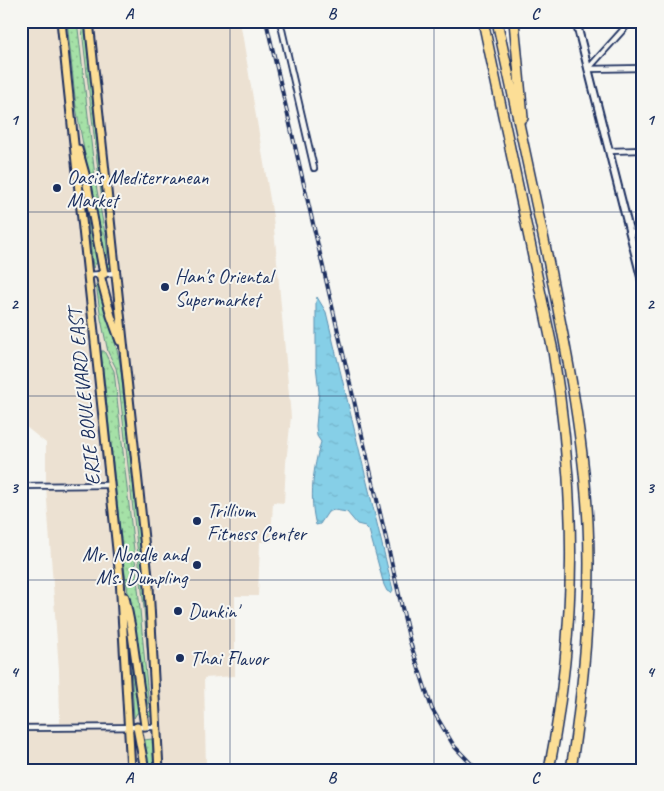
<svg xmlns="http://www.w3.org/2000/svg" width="664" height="791" font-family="Caveat,sans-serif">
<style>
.built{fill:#ece1d2}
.grass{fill:url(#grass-dots);stroke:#608882}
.water{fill:url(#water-ripples);stroke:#5b8fb0}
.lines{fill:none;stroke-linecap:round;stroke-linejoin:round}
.street-casing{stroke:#1b2f5e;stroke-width:8}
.secondary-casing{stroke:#1b2f5e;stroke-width:10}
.primary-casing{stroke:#1b2f5e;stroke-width:11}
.highway-casing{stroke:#1b2f5e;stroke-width:12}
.street{stroke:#f6f6f2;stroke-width:4.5}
.secondary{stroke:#f6f6f2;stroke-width:6}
.primary{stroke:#fcde96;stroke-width:7}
.highway{stroke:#fcde96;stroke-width:9}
.rail-casing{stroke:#1b2f5e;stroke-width:4}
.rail{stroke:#f6f6f2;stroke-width:2;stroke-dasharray:5.5;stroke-linecap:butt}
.grid{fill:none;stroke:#1b2f5e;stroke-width:1;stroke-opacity:0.55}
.poi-dot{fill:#1b2f5e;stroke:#f6f6f2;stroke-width:2}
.labels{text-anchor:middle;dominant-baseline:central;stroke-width:4;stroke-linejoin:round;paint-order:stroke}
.poi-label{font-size:20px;fill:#1b2f5e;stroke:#f6f6f2;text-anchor:start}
.street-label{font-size:20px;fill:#1b2f5e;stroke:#f6f6f2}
.neatline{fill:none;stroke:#1b2f5e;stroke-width:2}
.grid-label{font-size:16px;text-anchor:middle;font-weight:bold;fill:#1b2f5e}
</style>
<defs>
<pattern id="grass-dots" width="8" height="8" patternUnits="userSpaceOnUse" patternTransform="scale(1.25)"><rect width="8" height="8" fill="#a5e1a7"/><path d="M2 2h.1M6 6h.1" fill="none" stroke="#8dc192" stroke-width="1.8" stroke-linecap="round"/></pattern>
<pattern id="water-ripples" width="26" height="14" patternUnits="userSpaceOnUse" patternTransform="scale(1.25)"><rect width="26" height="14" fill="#86cfe7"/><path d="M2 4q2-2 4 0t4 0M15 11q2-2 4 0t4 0" fill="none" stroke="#73b2c9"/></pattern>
</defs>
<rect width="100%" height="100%" fill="#f6f6f2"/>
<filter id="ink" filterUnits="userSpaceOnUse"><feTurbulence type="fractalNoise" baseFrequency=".02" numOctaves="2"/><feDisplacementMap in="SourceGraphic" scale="10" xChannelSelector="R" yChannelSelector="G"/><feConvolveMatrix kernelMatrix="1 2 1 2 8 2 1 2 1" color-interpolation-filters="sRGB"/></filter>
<g filter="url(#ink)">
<path class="built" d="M 21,21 L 240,21 L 273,217 L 291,417 L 286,463 L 284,503 L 273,502 L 271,542 L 260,542 L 258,596 L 235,596 L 235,676 L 204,678 L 206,770 L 21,770 L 21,723 L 60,723 L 59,670 L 46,486 L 46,443 L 21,423 Z"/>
<path class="grass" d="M 67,21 L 74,21 L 78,29 L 96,185 L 106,239 L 108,258 L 105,262 L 76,107 Z
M 79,21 L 85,21 L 100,171 L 113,263 L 112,267 L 108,268 L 106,268 L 106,265 L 110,261 L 110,250 L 99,179 L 82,30 Z
M 86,200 L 100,263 L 95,264 L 93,268 Z
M 96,284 L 100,284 L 120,362 L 150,636 L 153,715 L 151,717 L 147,714 L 152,709 L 144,608 L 119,385 L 116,368 L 108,352 L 101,319 Z
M 101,351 L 104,351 L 114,371 L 116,389 L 137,577 L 149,708 L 147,710 L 124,568 Z
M 130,649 L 131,649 L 142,711 L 137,713 L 134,718 Z
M 152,739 L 154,770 L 149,770 L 144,740 Z"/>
<path class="water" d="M 317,297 L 326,312 L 393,590 L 391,593 L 387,591 L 384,585 L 369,530 L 365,526 L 357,524 L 347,512 L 334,510 L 328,512 L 320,524 L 316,525 C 309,499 313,468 321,442 L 317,436 L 316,426 L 319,392 L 316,365 L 316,302 Z"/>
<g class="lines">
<g class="street-casing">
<path id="street" d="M 280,21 L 314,168
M 588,69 L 631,21
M 588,69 L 643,68
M 609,151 L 643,150
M 629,232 L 643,231
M 88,275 L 116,273
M 21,486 L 110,485
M 21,728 L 156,727"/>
</g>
<g class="secondary-casing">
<path id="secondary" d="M 576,21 L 643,285"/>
</g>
<g class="primary-casing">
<path id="primary" d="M 61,21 L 120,578 L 131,770
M 89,21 L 149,586 L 159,770
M 78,149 L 85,174 L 104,274
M 100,275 L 111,316 L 120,341
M 125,597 L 131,627 L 145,726
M 137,727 L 145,770"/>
</g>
<g class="highway-casing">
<path id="highway" d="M 483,21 L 553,351 C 577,495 577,626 549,770
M 497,21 C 513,96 529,170 545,245 C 564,337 583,429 588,523 C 592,605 583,688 571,770
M 514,21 L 523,118"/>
</g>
<use href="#street" class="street"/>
<use href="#secondary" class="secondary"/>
<use href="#primary" class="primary"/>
<use href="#highway" class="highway"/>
<g class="rail-casing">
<path id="rail" d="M 266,21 L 410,642 L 432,709 L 454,746 L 477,770"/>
</g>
<use href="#rail" class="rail"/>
</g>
</g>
<path class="grid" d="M 230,21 L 230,770M 434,21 L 434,770M 21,212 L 643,212M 21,396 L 643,396M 21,580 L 643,580"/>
<g class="poi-dot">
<circle cx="57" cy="188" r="5"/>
<circle cx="165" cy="287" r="5"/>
<circle cx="197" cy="521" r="5"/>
<circle cx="197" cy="565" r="5"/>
<circle cx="178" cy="611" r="5"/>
<circle cx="180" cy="658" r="5"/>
</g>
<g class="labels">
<g class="poi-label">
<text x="67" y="177">Oasis Mediterranean<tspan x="67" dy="23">Market</tspan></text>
<text x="175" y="276">Han's Oriental<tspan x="175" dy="23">Supermarket</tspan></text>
<text x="207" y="510">Trillium<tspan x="207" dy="23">Fitness Center</tspan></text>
<text x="187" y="554" text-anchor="end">Mr. Noodle and<tspan x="187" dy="23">Ms. Dumpling</tspan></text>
<text x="188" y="611">Dunkin'</text>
<text x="190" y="658">Thai Flavor</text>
</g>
<g class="street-label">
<text transform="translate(84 397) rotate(-96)">ERIE BOULEVARD EAST</text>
</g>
</g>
<rect width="664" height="791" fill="none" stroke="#f6f6f2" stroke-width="55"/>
<rect x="28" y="28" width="608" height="736" class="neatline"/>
<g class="grid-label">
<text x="129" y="19">A</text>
<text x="332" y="19">B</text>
<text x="535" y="19">C</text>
<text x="14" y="125">1</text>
<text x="650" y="125">1</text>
<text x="14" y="309">2</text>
<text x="650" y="309">2</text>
<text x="14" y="493">3</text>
<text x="650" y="493">3</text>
<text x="14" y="677">4</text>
<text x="650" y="677">4</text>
<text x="129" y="783">A</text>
<text x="332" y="783">B</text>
<text x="535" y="783">C</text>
</g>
</svg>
